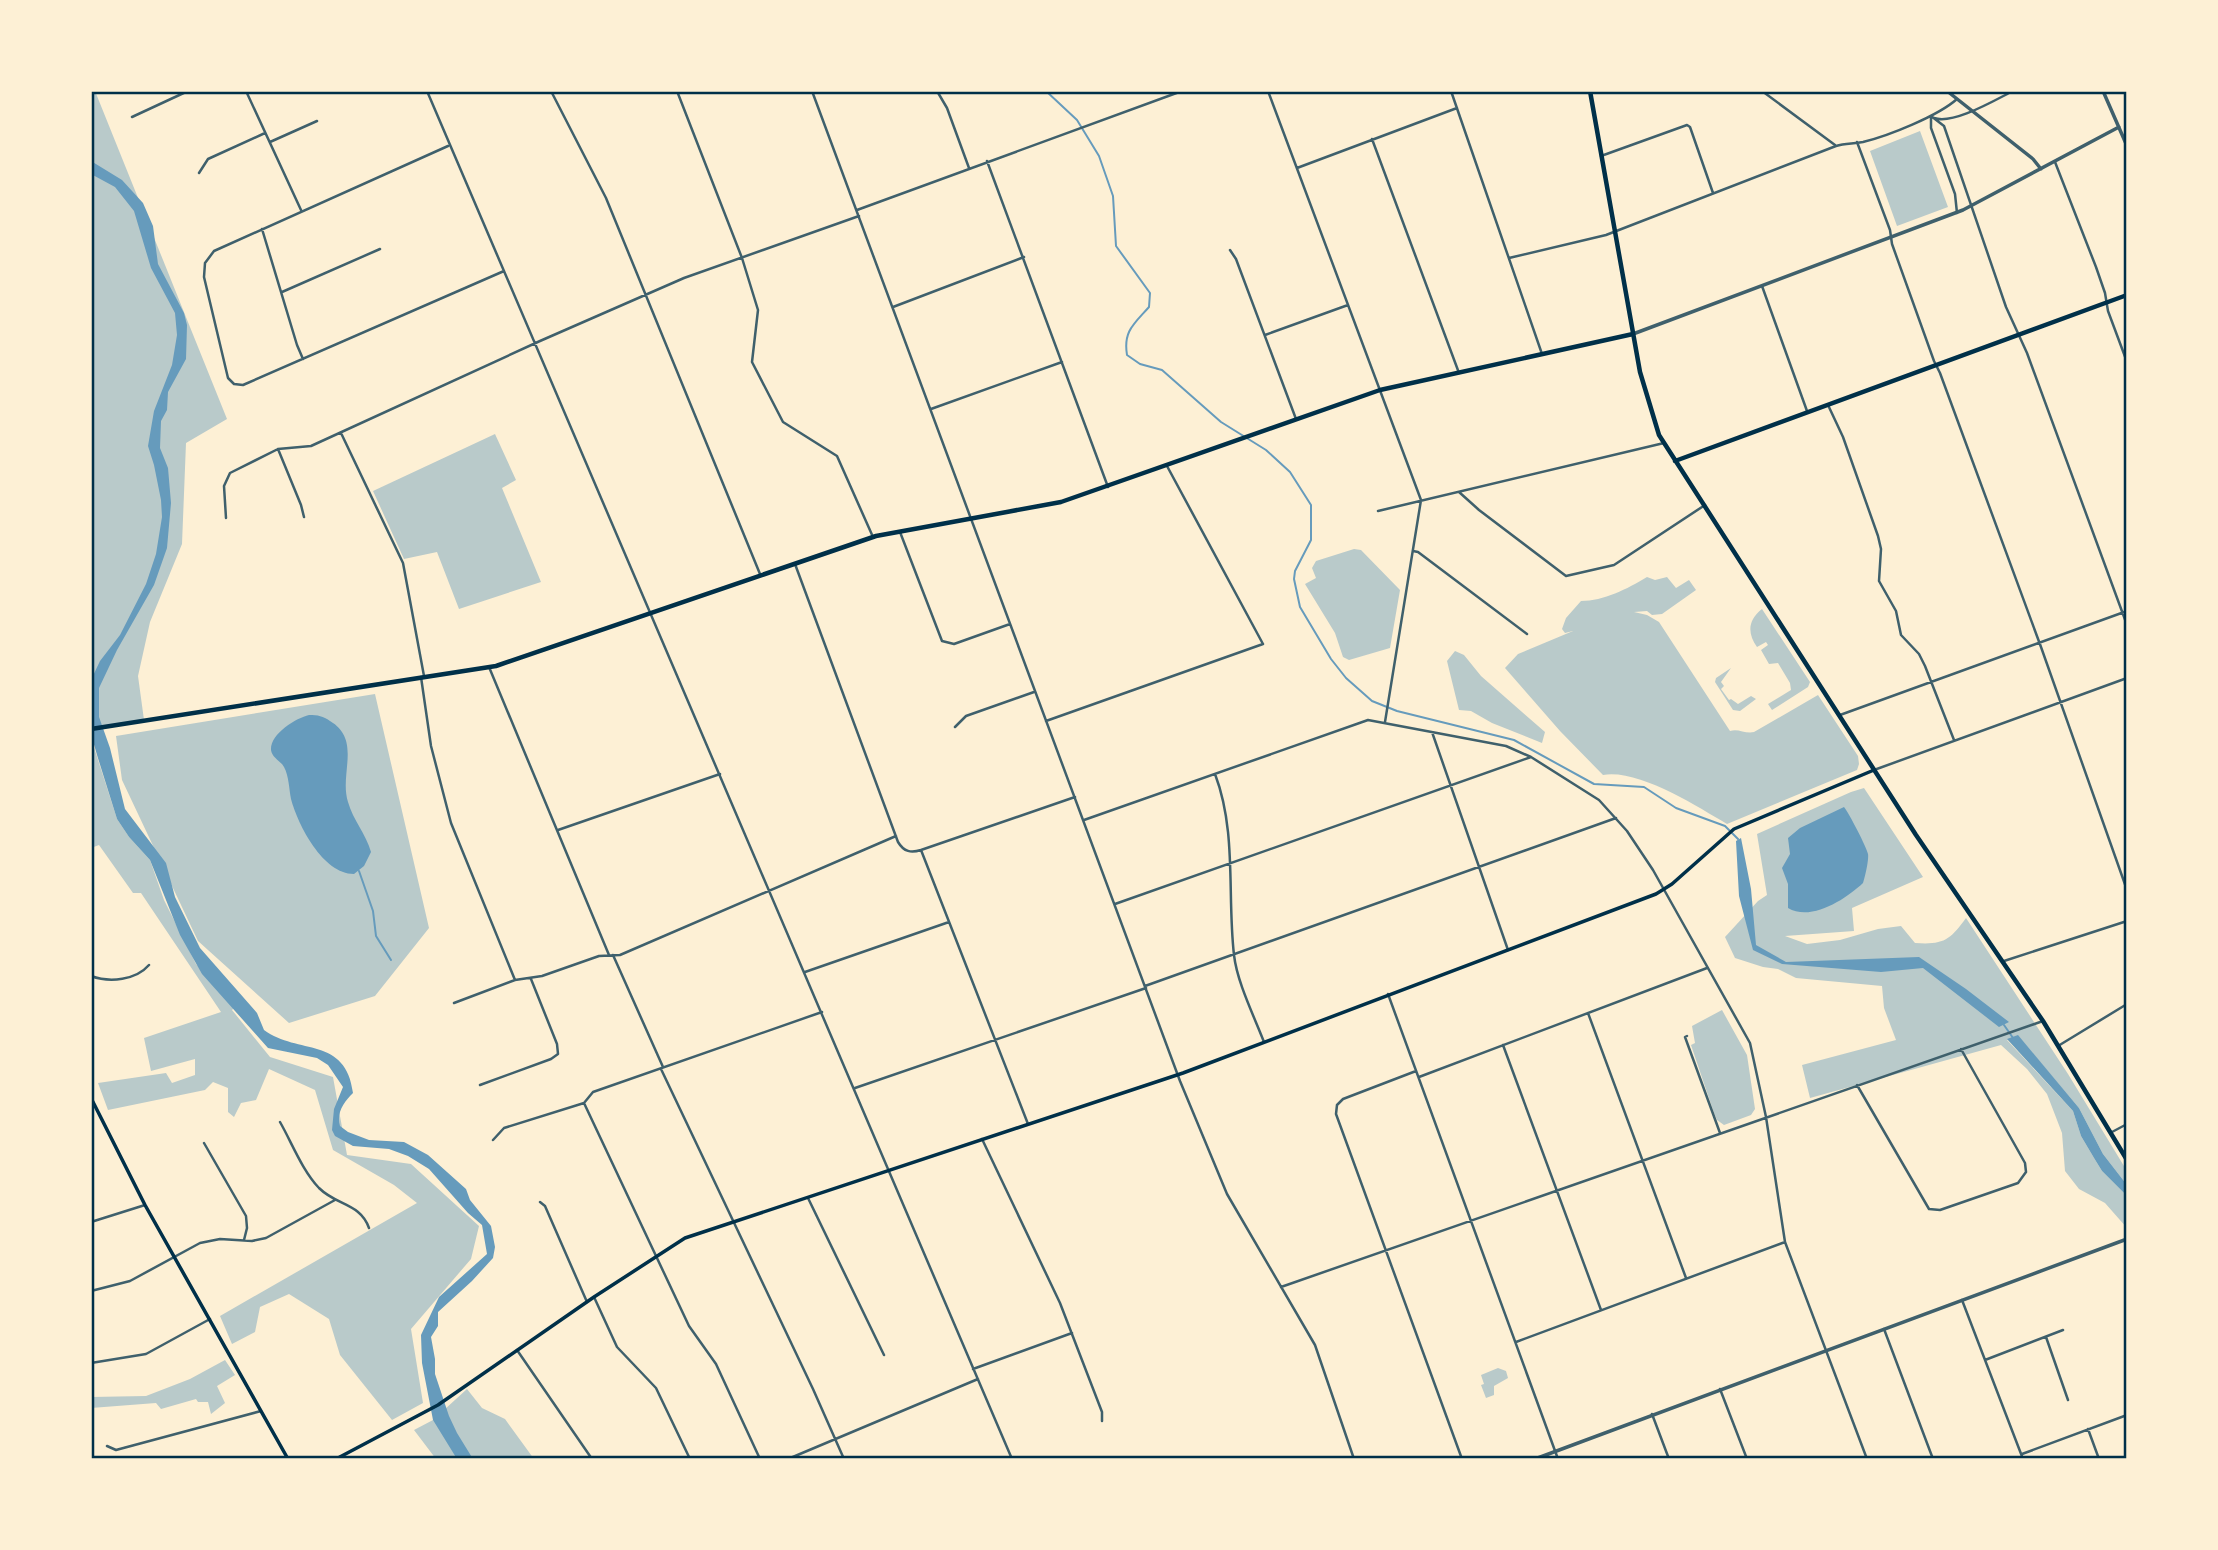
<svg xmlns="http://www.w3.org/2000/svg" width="2218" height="1550" font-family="Raleway,sans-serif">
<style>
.green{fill:#b9caca}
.water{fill:#669bbc}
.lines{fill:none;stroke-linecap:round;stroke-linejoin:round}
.stream{stroke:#669bbc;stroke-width:2}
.minor{stroke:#3f606c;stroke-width:2.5}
.tertiary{stroke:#3f606c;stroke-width:3.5}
.secondary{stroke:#003049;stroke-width:3.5}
.primary{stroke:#003049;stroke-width:4.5}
.neatline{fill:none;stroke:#003049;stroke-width:2.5}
</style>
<rect width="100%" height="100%" fill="#fdf0d5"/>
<path class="green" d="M 91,91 L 95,91 L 227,419 L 186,443 L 182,544 L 150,622 L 138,676 L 144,720 L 91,729 Z
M 1920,131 L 1948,207 L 1897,226 L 1870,151 Z
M 495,434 L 516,480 L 502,488 L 541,582 L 459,609 L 437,552 L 404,559 L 373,491 Z
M 1354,549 L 1361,550 L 1400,590 L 1390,648 L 1349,660 L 1343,657 L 1335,633 L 1305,584 L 1316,578 L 1312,568 L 1316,561 Z
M 1647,577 L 1655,580 L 1667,577 L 1676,588 L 1689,580 L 1696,590 L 1662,614 L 1652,615 L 1647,611 L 1634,612 L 1647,615 L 1659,622 L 1730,731 C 1738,728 1745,734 1754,732 L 1818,695 L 1858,756 L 1859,764 L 1857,770 L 1727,824 C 1696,806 1639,769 1603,775 L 1560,731 L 1505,668 L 1518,654 L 1573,631 L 1565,633 L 1562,629 L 1566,618 L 1581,601 C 1604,601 1627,589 1647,577 Z
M 1762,609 L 1810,682 L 1808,687 L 1772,710 L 1768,704 L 1791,690 L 1790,683 L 1778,663 L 1769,664 L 1761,650 L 1768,645 L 1766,642 L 1757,647 C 1747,633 1748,620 1762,609 Z
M 1455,651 L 1464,655 L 1481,676 L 1545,732 L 1542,743 L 1492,723 L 1471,711 L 1459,710 L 1447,661 Z
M 1731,668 L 1721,682 L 1724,686 L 1721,689 L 1729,700 L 1731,699 L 1738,704 L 1751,696 L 1756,699 L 1740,711 L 1733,710 L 1715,682 L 1716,678 Z
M 375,694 L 429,928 L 375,996 L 289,1023 L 198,941 L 122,780 L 116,736 Z
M 91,738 L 117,819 L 129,837 L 150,860 L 164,900 L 196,964 L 234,1008 L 232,1010 L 270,1057 L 333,1077 L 347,1155 L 411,1164 L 479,1226 L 471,1259 L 411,1329 L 423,1403 L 392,1420 L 340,1355 L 329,1319 L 289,1294 L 260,1307 L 255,1332 L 232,1344 L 220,1316 L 417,1203 L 394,1185 L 333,1150 L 315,1090 L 269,1069 L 256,1100 L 241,1103 L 234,1117 L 228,1112 L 228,1088 L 213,1082 L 205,1090 L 108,1110 L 98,1083 L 166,1073 L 172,1083 L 195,1075 L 195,1059 L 151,1071 L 144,1038 L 221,1012 L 141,893 L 133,893 L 99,845 L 91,848 Z
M 1864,788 L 1923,877 L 1852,908 L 1854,931 L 1785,936 L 1807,944 L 1840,940 L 1878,929 L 1901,926 L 1915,943 C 1944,945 1950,940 1966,918 L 2068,1074 L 2127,1171 L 2127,1185 L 2103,1154 L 2079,1108 L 2018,1036 L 2007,1040 L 2073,1111 L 2081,1136 L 2094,1158 L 2102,1171 L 2127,1196 L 2127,1228 L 2105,1203 L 2079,1189 L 2065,1171 L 2062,1133 L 2047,1094 L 2027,1069 L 2001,1045 L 1810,1098 L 1802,1065 L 1896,1040 L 1884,1008 L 1882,986 L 1796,978 L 1778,969 L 1763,967 L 1735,958 L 1725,937 L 1758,901 L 1767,895 L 1757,834 L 1851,792 Z
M 1722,1010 L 1747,1055 L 1755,1109 L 1751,1115 L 1724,1125 L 1717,1120 L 1714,1113 L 1691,1045 L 1695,1043 L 1692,1026 Z
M 225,1360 L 235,1375 L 217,1386 L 225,1403 L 211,1414 L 208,1402 L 198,1402 L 196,1399 L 161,1409 L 156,1403 L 91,1408 L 91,1397 L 146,1396 L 190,1379 Z
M 1498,1368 L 1506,1371 L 1508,1378 L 1494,1386 L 1494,1395 L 1486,1398 L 1481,1385 L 1484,1384 L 1481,1375 Z
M 467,1389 L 482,1408 L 505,1419 L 534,1459 L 436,1459 L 414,1430 L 433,1420 Z"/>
<path class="water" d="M 91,161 L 122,180 L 143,203 L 153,226 L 158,264 L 184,313 L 187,325 L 186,359 L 168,392 L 167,410 L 161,421 L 160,448 L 168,468 L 171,503 L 167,548 L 154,585 L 117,650 L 99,688 L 99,717 L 110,748 L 125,809 L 166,863 L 175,897 L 200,948 L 257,1013 L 264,1030 C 298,1055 346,1036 353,1093 C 344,1102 336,1113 340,1126 L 348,1132 L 369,1140 L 404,1142 L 428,1155 L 466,1189 L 470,1200 L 491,1226 L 495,1247 L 493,1258 L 472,1281 L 438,1312 L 438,1326 L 431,1337 L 435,1359 L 435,1374 L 449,1416 L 457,1433 L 473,1459 L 457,1459 L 433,1420 L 422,1363 L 421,1335 L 439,1297 L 487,1254 L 482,1225 L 468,1213 L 429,1169 L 408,1156 L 389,1149 L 353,1146 L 335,1136 L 332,1130 L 334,1109 L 343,1087 L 328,1065 L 317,1058 L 268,1048 L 202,974 L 180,935 L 150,860 L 129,837 L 117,819 L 97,755 L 91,734 L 91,680 L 100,661 L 120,635 L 146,584 L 156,554 L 162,517 L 161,500 L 154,465 L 148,446 L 154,411 L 172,365 L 177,335 L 175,313 L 151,268 L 134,211 L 115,187 L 91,174 Z
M 309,715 C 318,715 323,716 330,721 C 362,740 339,774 348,802 C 353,820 366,834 371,852 L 364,866 L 354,874 C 323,874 298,825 291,799 C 289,789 289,776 284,767 C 281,761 272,758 271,750 C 270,734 296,718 309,715 Z
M 1844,807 C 1849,813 1867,848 1868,854 C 1869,860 1865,877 1863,883 C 1846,899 1811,922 1788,908 L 1788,884 L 1782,868 L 1790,854 L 1788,838 L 1800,828 Z
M 1741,838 L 1751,889 L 1756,945 L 1786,962 L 1919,957 L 1966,989 L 2009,1022 L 1999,1027 L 1923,968 L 1881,972 L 1782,964 L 1753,950 L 1739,896 L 1736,841 Z
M 2018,1035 L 2079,1108 L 2103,1154 L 2127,1185 L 2127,1196 L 2102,1171 L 2094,1158 L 2081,1136 L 2073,1111 L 2007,1039 Z"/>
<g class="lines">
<path class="stream" d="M 1046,91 L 1077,120 L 1099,156 L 1113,196 L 1116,246 L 1150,293 L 1149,307 C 1134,324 1123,331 1127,355 L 1140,364 L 1162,370 L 1221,422 L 1266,450 L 1290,472 L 1311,505 L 1311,540 L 1295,571 L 1294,579 L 1300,607 L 1331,659 L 1346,678 L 1372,701 L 1397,711 L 1514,740 L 1594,784 L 1644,787 L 1676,808 L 1725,826 L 1738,839
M 359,871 L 373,911 L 376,936 L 391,960
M 2004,1025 L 2013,1038"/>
<path class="minor" d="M 246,91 L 301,210
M 427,91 L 1012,1459
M 551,91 L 606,198 L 760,574
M 677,91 L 742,258 L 758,310 L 752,362 L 783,422 L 837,456 L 873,537
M 812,91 L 1180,1081 L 1227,1194 L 1315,1345 L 1354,1459
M 937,91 L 947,108 L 969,168
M 1268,91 L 1421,500 L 1385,722
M 1451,91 L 1542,354
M 1762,91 L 1835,145
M 1931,116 L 1944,126 L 2006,307 L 2027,353 L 2127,625
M 1931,116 L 1931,128 L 1955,194 L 1957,213
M 132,117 L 188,91
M 1934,118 C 1953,125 1995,100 2013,91
M 1372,139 L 1459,373
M 270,142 L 317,121
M 1857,142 L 1890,230 L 1892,244 L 1934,361 L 1940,373 L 2041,647 L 2127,890
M 448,146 L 214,251 L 205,263 L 204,277 L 228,378 L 234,384 L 243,385 L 504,271
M 1601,156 L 1687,125 L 1690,127 L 1713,193
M 987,161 L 1108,487
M 2055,162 L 2096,267 L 2105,293 L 2108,311 L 2127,362
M 1297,168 L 1457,108
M 199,173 L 208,159 L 265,133
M 857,210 L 1182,91
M 262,229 L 297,345 L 303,359
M 1230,250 L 1236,259 L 1296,419
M 1509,258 L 1606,235 L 1836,146 C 1845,143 1853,144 1863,142 C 1888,136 1938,116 1957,99
M 1762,286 L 1807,411
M 282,292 L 380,249
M 893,307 L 1024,257
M 1265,335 L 1348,305
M 1828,405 L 1843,437 L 1878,536 L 1881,549 L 1879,581 L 1896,611 L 1901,635 L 1919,654 L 1925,666 L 1954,740
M 931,409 L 1062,362
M 341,433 L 403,563 L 424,676
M 278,449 L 301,505 L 304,517
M 1459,492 L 1479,510 L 1566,576 L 1614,565 L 1705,505
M 1378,511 L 1664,443
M 226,518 L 224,486 L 230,473 L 278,449 L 311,446 L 540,341 L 684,278 L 859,216
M 900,532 L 942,641 L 954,644 L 1010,624
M 1413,551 L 1418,552 L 1527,634
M 795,564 L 898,842 C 904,852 911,853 921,850 L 1075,797
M 489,667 L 609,955
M 421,677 L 431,746 L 451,823 L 515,980
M 1840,715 L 2127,611
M 1046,721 L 1263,644 L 1167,466
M 955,727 L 966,716 L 1034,692
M 1432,732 L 1508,950
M 1874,770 L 2127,678
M 1215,774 C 1237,832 1227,895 1234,955 C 1237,982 1254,1016 1264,1042
M 1084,820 L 1368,720 L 1506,746 L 1531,757 L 1599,800 L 1627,831 L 1653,870 L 1750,1043 L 1766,1117 L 1785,1242 L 1867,1459
M 558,830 L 720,774
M 921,850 L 1028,1124
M 1115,904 L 1531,757
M 613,955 L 663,1067
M 2004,961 L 2127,921
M 805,972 L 949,922
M 91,976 C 110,983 136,980 149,965
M 1145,986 L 1616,818
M 1388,994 L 1558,1459
M 454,1003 L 515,980 L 542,976 L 599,956 L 620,955 L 896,836
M 1588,1013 L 1686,1278
M 1687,1036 L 1685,1037 L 1720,1133
M 1503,1045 L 1601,1310
M 2058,1046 L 2127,1004
M 661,1069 L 813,1389 L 844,1459
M 1416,1071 L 1343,1099 L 1337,1105 L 1336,1114 L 1462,1459
M 1419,1077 L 1707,968
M 480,1085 L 551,1059 L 558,1054 L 557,1044 L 531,979
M 1857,1085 L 1929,1209 L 1940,1210 L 2018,1183 L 2026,1172 L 2025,1163 L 1961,1049
M 855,1088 L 1146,988
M 584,1103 L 689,1326 L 716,1364 L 760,1459
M 280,1122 C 292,1143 302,1170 319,1188 C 337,1206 360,1203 369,1228
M 2112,1132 L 2127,1124
M 982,1139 L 1060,1303 L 1102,1412 L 1102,1421
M 493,1140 L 504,1128 L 584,1103 L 593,1092 L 822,1012
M 204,1143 L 246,1216 L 247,1228 L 244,1240
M 808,1198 L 884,1355
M 540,1202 L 545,1206 L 587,1302
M 91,1222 L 145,1205
M 1281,1287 L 2043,1021
M 91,1291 L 130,1281 L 200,1243 L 220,1239 L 252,1241 L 266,1238 L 335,1200
M 594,1297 L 617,1347 L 656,1388 L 690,1459
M 1962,1300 L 2023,1459
M 1884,1329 L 1933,1459
M 2046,1337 L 2068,1400
M 1516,1342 L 1785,1242
M 517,1350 L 592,1459
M 1985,1360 L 2063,1330
M 91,1363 L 146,1354 L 210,1319
M 973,1369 L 1072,1333
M 1720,1389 L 1747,1459
M 1652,1414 L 1669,1459
M 2088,1429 L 2099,1459
M 107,1446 L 116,1450 L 261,1411
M 2022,1454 L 2127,1415
M 788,1459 L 978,1379"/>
<path class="tertiary" d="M 1947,91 L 2033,159 L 2041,169
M 2103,91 L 2127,146
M 1633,334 L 1963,210 L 2119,127
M 1535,1459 L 2127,1239"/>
<path class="secondary" d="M 91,1098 L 145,1205 L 288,1459
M 336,1459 L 438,1405 L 594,1297 L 685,1238 L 1183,1073 L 1656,894 L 1672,884 L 1734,829 L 1874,770"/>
<path class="primary" d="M 1590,91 L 1640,372 L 1659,435 L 1916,835 L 2043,1021 L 2127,1160
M 1675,461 L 2127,295
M 91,729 L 496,666 L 876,536 L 1061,502 L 1380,390 L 1633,334"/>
</g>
<rect width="2218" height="1550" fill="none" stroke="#fdf0d5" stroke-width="186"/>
<rect x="93" y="93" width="2032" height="1364" class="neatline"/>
</svg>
